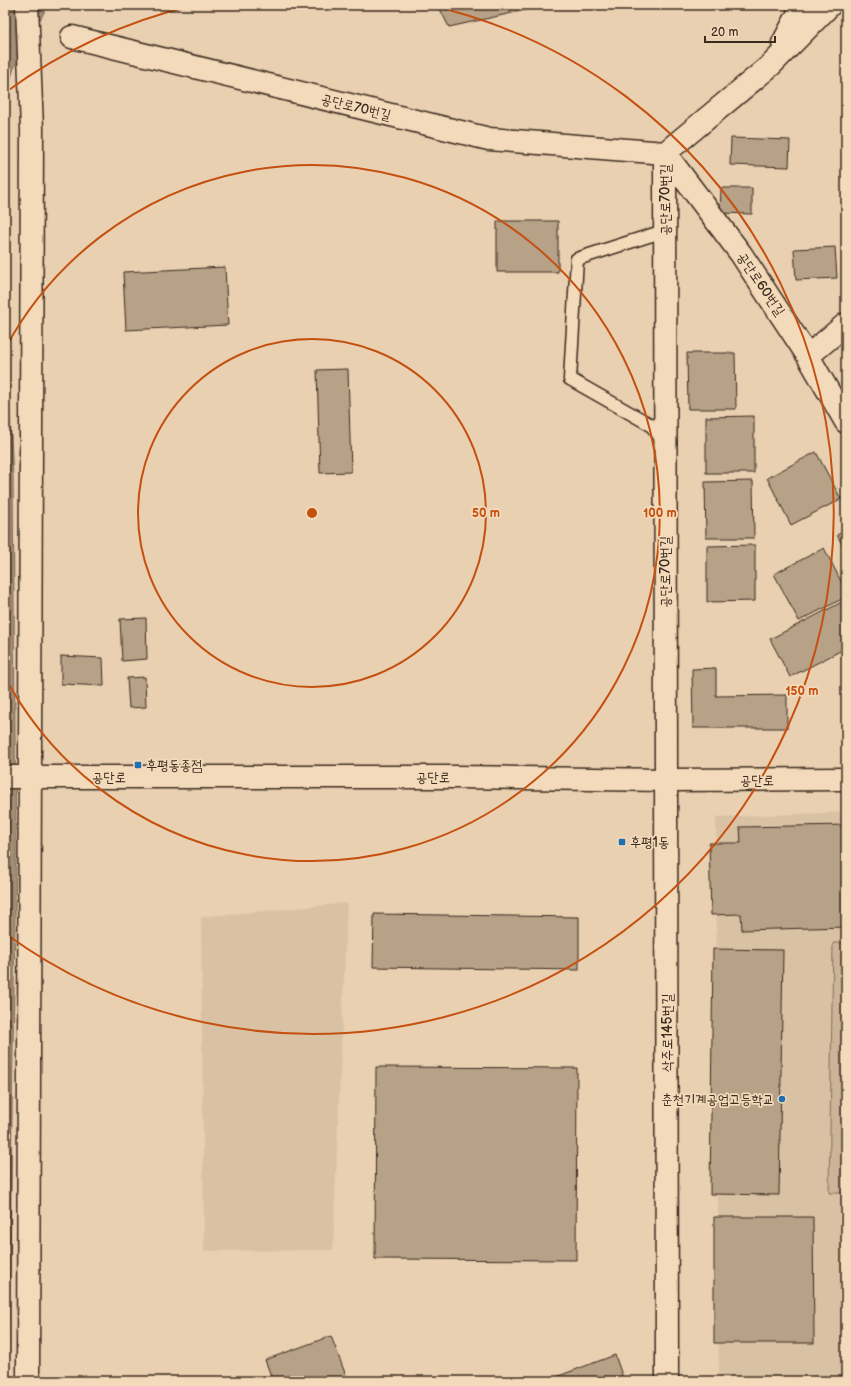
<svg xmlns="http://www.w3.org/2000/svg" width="851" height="1386" font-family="'Balsamiq Sans','Poor Story',sans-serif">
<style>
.built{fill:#d9c2a4}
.green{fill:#cbb498;stroke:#836f5b}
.water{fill:#a48d76;stroke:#7a6553}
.building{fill:#b7a187;stroke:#3b2a1e}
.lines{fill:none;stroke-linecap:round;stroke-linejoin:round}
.service-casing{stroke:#3b2a1e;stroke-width:15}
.minor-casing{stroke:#3b2a1e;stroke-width:25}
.tertiary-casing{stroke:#3b2a1e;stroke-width:25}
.service{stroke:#f3daba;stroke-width:12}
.minor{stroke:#f3daba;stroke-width:22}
.tertiary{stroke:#f3daba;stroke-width:22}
.ring{fill:none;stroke:#c55010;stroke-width:2}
.poi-dot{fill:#1f6fb2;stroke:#f3daba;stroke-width:1.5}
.labels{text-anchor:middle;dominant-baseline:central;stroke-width:3.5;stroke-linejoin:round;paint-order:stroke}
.street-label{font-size:14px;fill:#3b2a1e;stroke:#f3daba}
.poi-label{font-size:14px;fill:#3b2a1e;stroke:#f3daba;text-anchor:start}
.centre{fill:#c55010;stroke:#f3daba;stroke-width:2}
.ring-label{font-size:12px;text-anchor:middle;font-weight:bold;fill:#c55010;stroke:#f3daba;stroke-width:3.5;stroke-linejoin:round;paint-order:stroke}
</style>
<rect width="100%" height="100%" fill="#e8d0b1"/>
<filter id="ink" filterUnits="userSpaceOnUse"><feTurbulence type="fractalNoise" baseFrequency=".025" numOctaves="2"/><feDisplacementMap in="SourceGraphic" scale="8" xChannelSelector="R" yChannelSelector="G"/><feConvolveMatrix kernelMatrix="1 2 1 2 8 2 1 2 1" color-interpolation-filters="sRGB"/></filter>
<g filter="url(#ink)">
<path class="built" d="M 846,812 L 846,1381 L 719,1381 L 716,817 Z
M 347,903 L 333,1250 L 204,1251 L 201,917 Z"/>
<path class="green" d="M 833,943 L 846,943 L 846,1193 L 829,1193 Z"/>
<path class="water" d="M 5,5 L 48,5 L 14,68 L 5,97 Z
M 5,311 L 13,478 L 16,853 L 8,1381 L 5,1381 Z"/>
<path class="building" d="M 438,5 L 548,5 L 449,27 Z
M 731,138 L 790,140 L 789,167 L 730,165 Z
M 721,188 L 752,188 L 752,214 L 720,213 Z
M 497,221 L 558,221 L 558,272 L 497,272 Z
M 835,247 L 837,278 L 796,280 L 794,249 Z
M 225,267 L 228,325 L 126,330 L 123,272 Z
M 687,353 L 735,353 L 736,409 L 688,409 Z
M 348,369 L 351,472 L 320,473 L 317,370 Z
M 754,416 L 754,473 L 706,473 L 706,417 Z
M 816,452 L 841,499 L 791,525 L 767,478 Z
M 753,481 L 754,538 L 706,538 L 705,482 Z
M 846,530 L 846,552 L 837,535 Z
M 755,545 L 755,601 L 707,602 L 707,546 Z
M 824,548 L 846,591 L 846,597 L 799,621 L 774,574 Z
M 846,600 L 846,648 L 790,677 L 770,639 Z
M 146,618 L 147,659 L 122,661 L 120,619 Z
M 61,656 L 103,658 L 104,686 L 61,684 Z
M 716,668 L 716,696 L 787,695 L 787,728 L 693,728 L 692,669 Z
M 145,677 L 146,707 L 129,708 L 127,678 Z
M 846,825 L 846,927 L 742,930 L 741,914 L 711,915 L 709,843 L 741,843 L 740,827 Z
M 374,914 L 579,917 L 579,970 L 373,967 Z
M 713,949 L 783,950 L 779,1195 L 710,1194 Z
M 376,1067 L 577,1068 L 576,1260 L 375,1259 Z
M 714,1217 L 813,1217 L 814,1343 L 714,1343 Z
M 331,1336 L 348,1381 L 273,1381 L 265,1360 Z
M 615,1355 L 624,1381 L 545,1381 Z"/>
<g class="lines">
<g class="service-casing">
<path id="service" d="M 664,231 L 577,259 L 570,379 L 651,425 L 664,442"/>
</g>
<g class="minor-casing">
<path id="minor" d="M 27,5 L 32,129 L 28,1381
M 72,37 L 489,139 L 665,153
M 783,43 L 803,5
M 665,153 L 667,1381
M 665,153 L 741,254 L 808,356 L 846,422
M 665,153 L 771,65 L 830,5
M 808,356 L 846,324"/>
</g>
<g class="tertiary-casing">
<path id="tertiary" d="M 5,777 L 455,777 L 666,780 L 846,779"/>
</g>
<use href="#service" class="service"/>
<use href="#minor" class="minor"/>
<use href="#tertiary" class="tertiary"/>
</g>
</g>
<g class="ring">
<circle cx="312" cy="513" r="174"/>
<path d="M6 347A348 348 0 1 1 6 679"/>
<path d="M6 92A521 521 0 0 1 195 5M429 5A521 521 0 1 1 6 934"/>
</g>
<g class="poi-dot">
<rect x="134" y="761" width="8" height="8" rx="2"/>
<rect x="618" y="838" width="8" height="8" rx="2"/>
<circle cx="782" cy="1099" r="4"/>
</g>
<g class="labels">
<g class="street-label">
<text transform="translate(356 107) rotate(14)">공단로70번길</text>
<text transform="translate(665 200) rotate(-90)">공단로70번길</text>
<text transform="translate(761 284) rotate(56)">공단로60번길</text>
<text transform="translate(665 572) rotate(-90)">공단로70번길</text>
<text x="109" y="777">공단로</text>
<text x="433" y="777">공단로</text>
<text x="757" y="780">공단로</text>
<text transform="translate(667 1033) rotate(-90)">삭주로145번길</text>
</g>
<g class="poi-label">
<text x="146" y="765">후평동종점</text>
<text x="630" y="842">후평1동</text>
<text x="774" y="1099" text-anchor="end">춘천기계공업고등학교</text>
</g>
</g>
<circle cx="312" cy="513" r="6" class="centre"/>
<g class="ring-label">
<text x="486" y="517">50 m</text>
<text x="660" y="517">100 m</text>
<text x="802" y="695">150 m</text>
</g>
<rect width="851" height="1386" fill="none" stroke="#f3daba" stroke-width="20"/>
<rect x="10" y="10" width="831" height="1366" fill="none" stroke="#3b2a1e" stroke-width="1.5" filter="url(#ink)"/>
<path d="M705 36v6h70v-6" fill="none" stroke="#3b2a1e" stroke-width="2"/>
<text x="711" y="36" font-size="12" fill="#3b2a1e" stroke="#f3daba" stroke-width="3" paint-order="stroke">20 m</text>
</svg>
